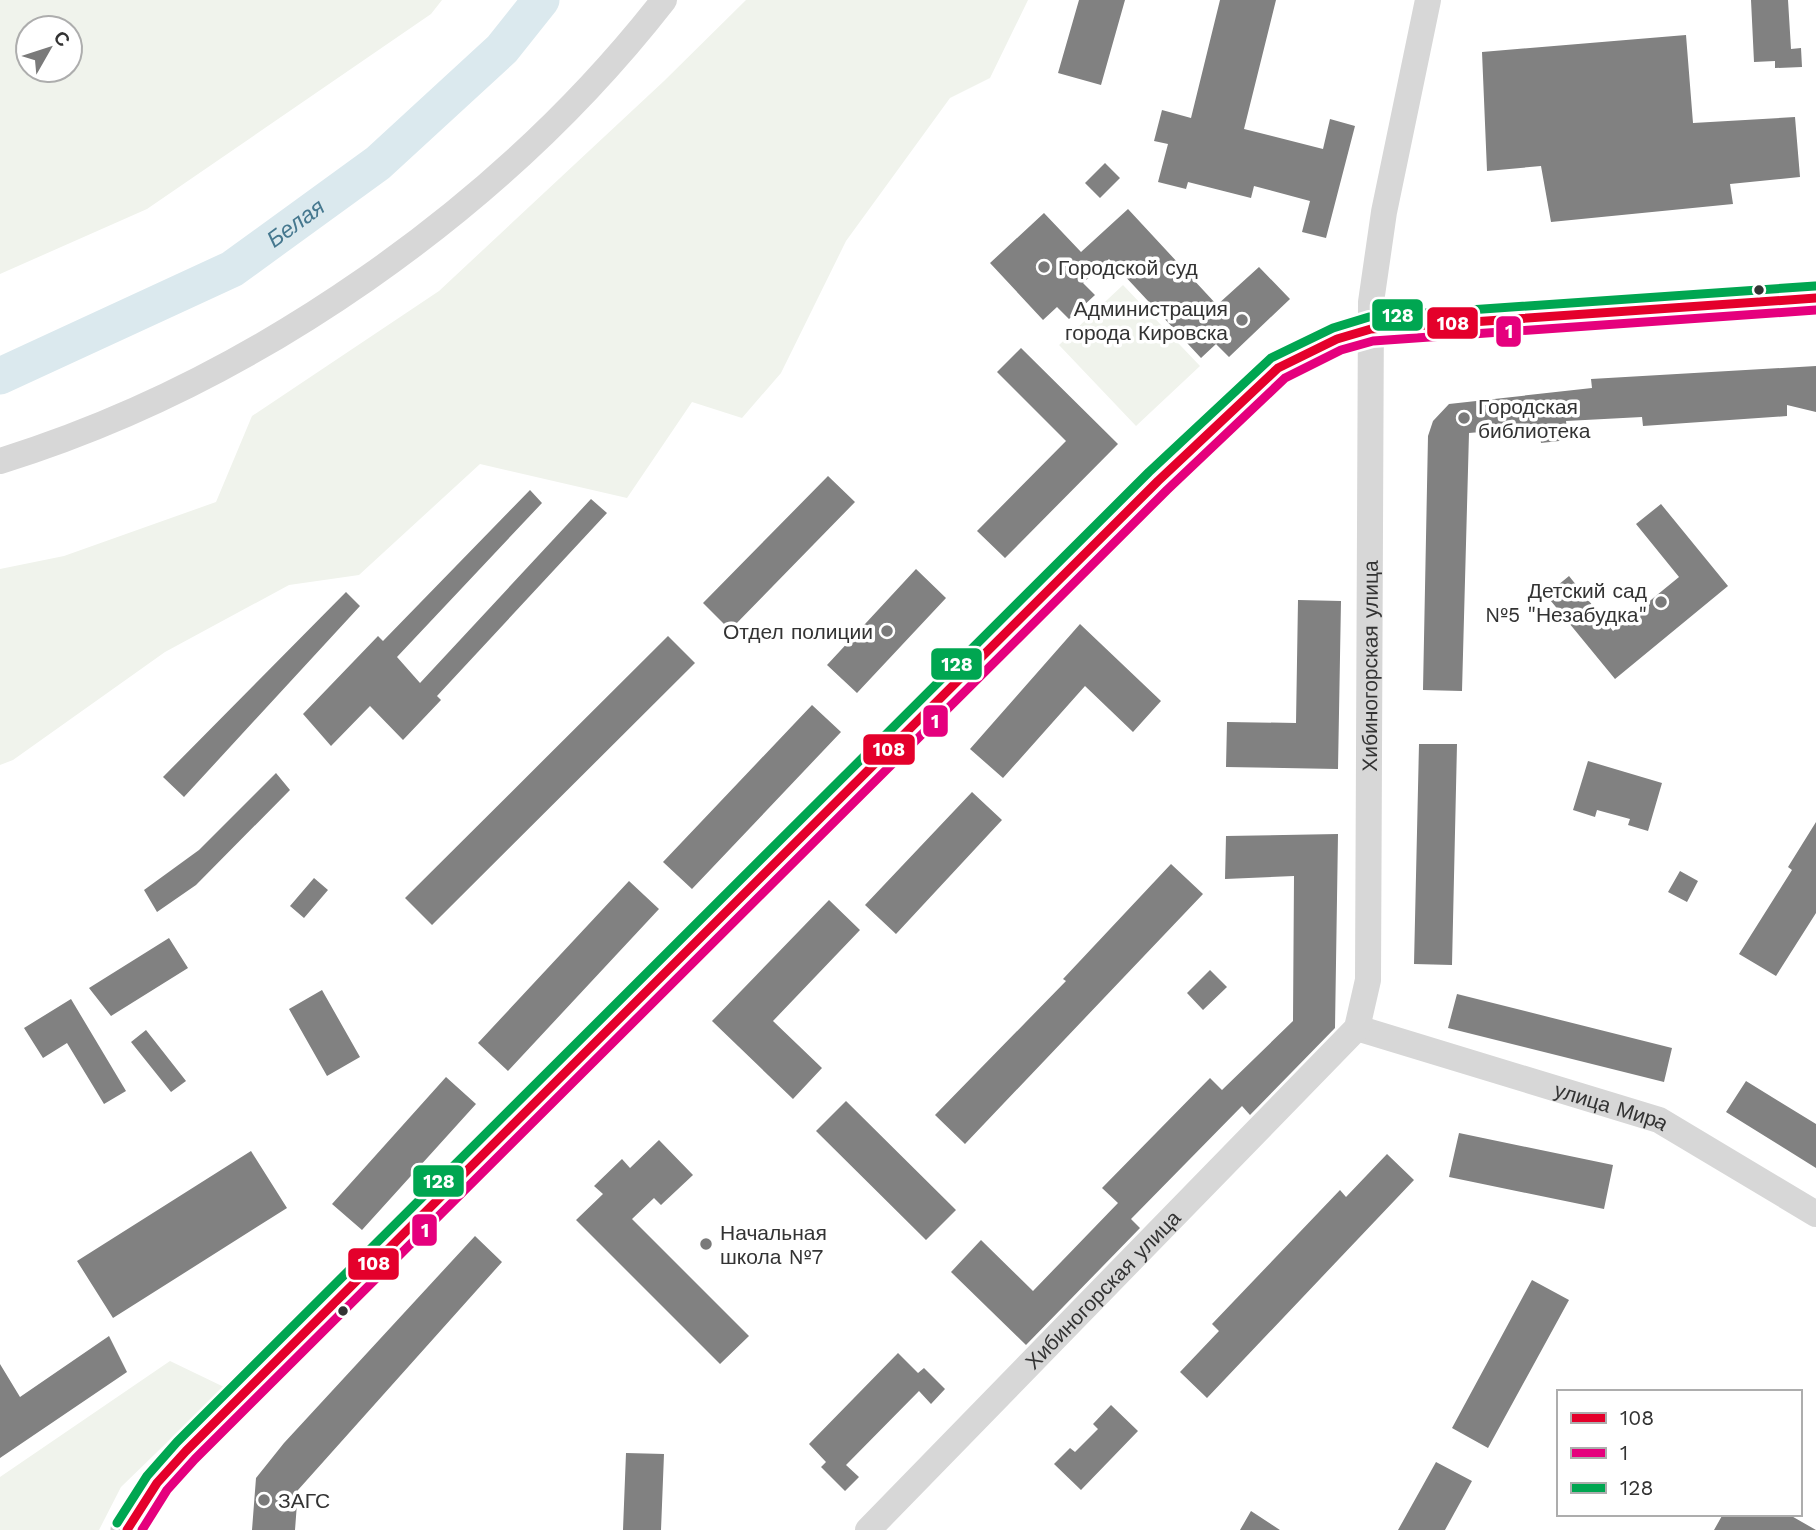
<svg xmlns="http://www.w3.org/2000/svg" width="1816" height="1530" font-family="'Work Sans',sans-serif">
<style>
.green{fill:#f0f3ec;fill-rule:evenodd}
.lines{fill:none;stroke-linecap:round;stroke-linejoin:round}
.river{stroke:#dbe9ee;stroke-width:37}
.building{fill:#818181}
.minor{stroke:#d7d7d7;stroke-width:26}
.major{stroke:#cacaca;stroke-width:33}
.bus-1-casing{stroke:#fff;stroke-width:14}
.bus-2-casing{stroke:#fff;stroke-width:14}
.bus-3-casing{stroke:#fff;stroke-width:14}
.bus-1{stroke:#e4002b;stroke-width:9}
.bus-2{stroke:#e5007d;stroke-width:9}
.bus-3{stroke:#00a651;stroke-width:9}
.poi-dot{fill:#7a7a7a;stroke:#fff;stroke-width:2.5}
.bus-dot{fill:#333;stroke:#fff;stroke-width:2.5}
.labels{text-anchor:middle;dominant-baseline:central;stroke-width:7;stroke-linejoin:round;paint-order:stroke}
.poi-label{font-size:21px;fill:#333;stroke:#fff;text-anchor:start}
.street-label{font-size:21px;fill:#333;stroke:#fff}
.water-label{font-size:23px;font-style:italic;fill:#46788f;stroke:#fff}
.line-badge{stroke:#fff;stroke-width:2.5}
.badge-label{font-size:19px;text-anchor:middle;font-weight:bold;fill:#fff}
</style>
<rect width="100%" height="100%" fill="#fff"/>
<path class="green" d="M 0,0 L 442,0 L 431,14 L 147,209 L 0,274 ZM 70,28 L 70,70 L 28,70 L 28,28 Z
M 746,0 L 1028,0 L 990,78 L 950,98 L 846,241 L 781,373 L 742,418 L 692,402 L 627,498 L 480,464 L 359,575 L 289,585 L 165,652 L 13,760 L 0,765 L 0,569 L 64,556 L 216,502 L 252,416 L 439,291 L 664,81 Z
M 1123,285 L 1200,366 L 1136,426 L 1059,345 Z
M 170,1361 L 224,1387 L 121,1487 L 99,1530 L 0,1530 L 0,1477 Z"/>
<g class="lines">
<path class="river" id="s1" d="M 0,376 L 232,269 L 378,163 L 502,49 L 541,0"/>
</g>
<path class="building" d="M 1079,0 L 1125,0 L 1101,85 L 1058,73 Z
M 1220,0 L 1276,0 L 1244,129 L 1323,149 L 1330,119 L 1355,126 L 1326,238 L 1302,232 L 1310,201 L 1254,186 L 1251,198 L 1188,182 L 1186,189 L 1158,182 L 1168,144 L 1154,141 L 1162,110 L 1191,118 Z
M 1751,0 L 1788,0 L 1791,49 L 1801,48 L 1802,67 L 1775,68 L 1775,61 L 1754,62 Z
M 1686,35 L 1693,123 L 1795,117 L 1800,177 L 1730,184 L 1733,204 L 1551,222 L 1541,166 L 1487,171 L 1482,52 Z
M 1105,163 L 1120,178 L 1100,198 L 1085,183 Z
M 1128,209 L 1217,305 L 1259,267 L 1290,299 L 1229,357 L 1216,344 L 1201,358 L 1109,259 L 1083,283 L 1095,295 L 1069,319 L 1057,307 L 1043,320 L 990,263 L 1044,213 L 1081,252 Z
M 1021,348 L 1118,444 L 1005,558 L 977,531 L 1066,441 L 997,372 Z
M 1816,366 L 1816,412 L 1787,405 L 1787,416 L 1643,426 L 1642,417 L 1566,421 L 1568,440 L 1541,443 L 1539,427 L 1469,433 L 1462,691 L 1423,690 L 1428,436 L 1433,421 L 1449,404 L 1592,388 L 1591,379 Z
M 828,476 L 855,502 L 730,630 L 703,603 Z
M 530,490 L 542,503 L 397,657 L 420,683 L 591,499 L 607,513 L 437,696 L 441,700 L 403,740 L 370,706 L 331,746 L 303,714 L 378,636 L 383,641 Z
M 1661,504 L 1728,586 L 1615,679 L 1546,595 L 1569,576 L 1613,631 L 1679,577 L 1636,524 Z
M 916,569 L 946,598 L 857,693 L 827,665 Z
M 346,592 L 360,606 L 184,797 L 163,777 Z
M 1298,600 L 1341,601 L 1338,769 L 1226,767 L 1227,722 L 1296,723 Z
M 1080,624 L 1161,701 L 1133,732 L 1085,686 L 1003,778 L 970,749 Z
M 668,636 L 695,663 L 432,925 L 405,898 Z
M 812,705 L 841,732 L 692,889 L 663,862 Z
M 1419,744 L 1457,744 L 1452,965 L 1414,964 Z
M 1588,761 L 1662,783 L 1648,831 L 1628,825 L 1630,819 L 1597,810 L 1595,817 L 1573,810 Z
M 276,773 L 290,790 L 196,885 L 157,912 L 144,890 L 199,850 Z
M 972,792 L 1002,820 L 896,934 L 865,905 Z
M 1816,822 L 1816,913 L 1776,976 L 1739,954 L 1792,870 L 1788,867 Z
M 1338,834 L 1335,1028 L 1250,1115 L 1242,1106 L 1131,1219 L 1140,1228 L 1026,1345 L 951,1272 L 981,1240 L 1033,1291 L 1118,1203 L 1102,1188 L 1210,1078 L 1222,1090 L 1293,1021 L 1294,876 L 1225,879 L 1226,836 Z
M 1171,864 L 1203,894 L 965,1144 L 935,1115 L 1066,981 L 1063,979 Z
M 1680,871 L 1698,881 L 1687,902 L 1668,892 Z
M 314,878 L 328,890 L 304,918 L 290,906 Z
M 629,881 L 659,909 L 508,1071 L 478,1043 Z
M 829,900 L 860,930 L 773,1021 L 822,1068 L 793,1099 L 712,1021 Z
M 169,938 L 188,968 L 111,1016 L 89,988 Z
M 1210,970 L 1227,987 L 1203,1010 L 1187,993 Z
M 322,990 L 360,1057 L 327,1076 L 289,1009 Z
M 1457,994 L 1672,1048 L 1664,1082 L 1448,1028 Z
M 71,999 L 126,1091 L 104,1104 L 67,1043 L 43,1058 L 24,1028 Z
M 146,1030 L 186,1081 L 171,1092 L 131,1042 Z
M 446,1077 L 476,1104 L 362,1230 L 332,1204 Z
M 1746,1081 L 1816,1124 L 1816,1168 L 1726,1112 Z
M 846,1101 L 956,1210 L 926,1240 L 816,1131 Z
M 1459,1133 L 1613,1165 L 1604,1209 L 1449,1177 Z
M 659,1140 L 693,1175 L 661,1205 L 654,1198 L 632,1219 L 749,1336 L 720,1364 L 576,1220 L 603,1194 L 594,1186 L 622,1159 L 630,1168 Z
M 251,1151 L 287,1208 L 113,1318 L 77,1261 Z
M 1387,1154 L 1414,1180 L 1207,1398 L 1180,1372 L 1219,1331 L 1212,1324 L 1340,1190 L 1346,1197 Z
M 475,1236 L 502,1262 L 298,1490 L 295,1530 L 252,1530 L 256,1478 L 284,1443 Z
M 1532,1280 L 1569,1300 L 1488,1448 L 1452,1428 Z
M 109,1336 L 127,1372 L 0,1458 L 0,1364 L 20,1397 Z
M 898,1353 L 918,1373 L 924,1368 L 945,1389 L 931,1404 L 919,1391 L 846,1465 L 859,1477 L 845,1491 L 821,1467 L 826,1462 L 809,1444 Z
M 1111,1405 L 1138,1431 L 1081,1490 L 1054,1464 L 1070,1448 L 1075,1452 L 1098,1429 L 1093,1424 Z
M 626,1453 L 664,1454 L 661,1530 L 623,1530 Z
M 1436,1462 L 1472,1481 L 1445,1530 L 1398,1530 Z
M 1251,1511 L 1280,1530 L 1240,1530 Z
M 1723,1514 L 1788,1514 L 1816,1530 L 1714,1530 Z"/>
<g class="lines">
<g class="minor">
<path d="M 0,461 C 252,383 502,208 664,0"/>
<path id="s2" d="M 1357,1028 L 1659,1120 L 1816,1214"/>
<path id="s3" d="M 868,1530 L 1357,1028 L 1368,980 L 1371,302 L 1384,212 L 1428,0"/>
</g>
<path class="major" d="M 127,1530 L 157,1483 L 186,1451 L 1158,481 L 1278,368 L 1337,339 L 1371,329 L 1816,298"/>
<g class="bus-1-casing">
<path id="bus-1" d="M 127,1530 L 157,1483 L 186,1451 L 1158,481 L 1278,368 L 1337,339 L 1371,329 L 1816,298"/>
</g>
<g class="bus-2-casing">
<path id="bus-2" d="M 142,1530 L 167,1490 L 195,1459 L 1167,490 L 1285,378 L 1341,350 L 1373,341 L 1816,310"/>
</g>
<g class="bus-3-casing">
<path id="bus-3" d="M 117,1523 L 147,1476 L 177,1442 L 1149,472 L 1271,358 L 1333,328 L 1369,317 L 1815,286"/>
</g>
<use href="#bus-1" class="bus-1"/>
<use href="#bus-2" class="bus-2"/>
<use href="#bus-3" class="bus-3"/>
</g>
<g class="poi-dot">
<circle cx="1044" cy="267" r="7"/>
<circle cx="1242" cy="320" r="7"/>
<circle cx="1464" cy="418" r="7"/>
<circle cx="1661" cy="602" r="7"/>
<circle cx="887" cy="631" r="7"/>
<circle cx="706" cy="1244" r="7"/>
<circle cx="264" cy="1500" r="7"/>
</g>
<g class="bus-dot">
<circle cx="1759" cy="290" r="6"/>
<circle cx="343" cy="1311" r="6"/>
</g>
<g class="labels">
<g class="poi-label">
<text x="1058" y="267">Городской суд</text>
<text x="1228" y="308" text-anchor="end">Администрация<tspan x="1228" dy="24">города Кировска</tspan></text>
<text x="1478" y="406">Городская<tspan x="1478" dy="24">библиотека</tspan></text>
<text x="1647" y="590" text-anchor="end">Детский сад<tspan x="1647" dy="24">№5 "Незабудка"</tspan></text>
<text x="873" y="631" text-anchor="end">Отдел полиции</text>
<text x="720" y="1232">Начальная<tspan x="720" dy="24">школа №7</tspan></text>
<text x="278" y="1500">ЗАГС</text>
</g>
<g class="street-label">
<text stroke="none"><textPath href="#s3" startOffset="1064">Хибиногорская улица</textPath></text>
<text stroke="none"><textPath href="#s2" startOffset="266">улица Мира</textPath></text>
<text stroke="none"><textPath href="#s3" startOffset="336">Хибиногорская улица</textPath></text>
</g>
<g class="water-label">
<text stroke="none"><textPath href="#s1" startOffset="334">Белая</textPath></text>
</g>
</g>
<g class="line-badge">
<rect x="1371" y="298" width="53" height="34" rx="7" fill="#00a651"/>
<rect x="1426" y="306" width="53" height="34" rx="7" fill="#e4002b"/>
<rect x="1495" y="315" width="27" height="33" rx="7" fill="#e5007d"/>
<rect x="930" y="647" width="53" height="34" rx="7" fill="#00a651"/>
<rect x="922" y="704" width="27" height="34" rx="7" fill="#e5007d"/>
<rect x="862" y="733" width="54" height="33" rx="7" fill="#e4002b"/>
<rect x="412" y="1164" width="53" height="34" rx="7" fill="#00a651"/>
<rect x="411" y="1213" width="27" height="34" rx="7" fill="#e5007d"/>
<rect x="347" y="1247" width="53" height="34" rx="7" fill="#e4002b"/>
</g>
<g class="badge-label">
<text x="1398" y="322">128</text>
<text x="1453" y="330">108</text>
<text x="1509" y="338">1</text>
<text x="957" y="671">128</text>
<text x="935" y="728">1</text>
<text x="889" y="756">108</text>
<text x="439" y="1188">128</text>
<text x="425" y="1237">1</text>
<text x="374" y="1270">108</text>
</g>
<rect x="1557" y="1390" width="245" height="126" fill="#ffffff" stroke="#adadad" stroke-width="2"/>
<rect x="1571" y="1413" width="35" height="10" fill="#e4002b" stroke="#adadad" stroke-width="2"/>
<text x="1620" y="1425" font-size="21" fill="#333333">108</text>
<rect x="1571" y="1448" width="35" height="10" fill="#e5007d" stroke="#adadad" stroke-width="2"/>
<text x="1620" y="1460" font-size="21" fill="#333333">1</text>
<rect x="1571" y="1483" width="35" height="10" fill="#00a651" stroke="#adadad" stroke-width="2"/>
<text x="1620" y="1495" font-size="21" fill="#333333">128</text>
<g transform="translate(49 49) rotate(51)"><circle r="33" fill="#ffffff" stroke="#adadad" stroke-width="2"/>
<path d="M0-5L12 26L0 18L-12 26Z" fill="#7a7a7a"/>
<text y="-10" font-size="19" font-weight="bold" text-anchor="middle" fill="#333333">С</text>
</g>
</svg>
